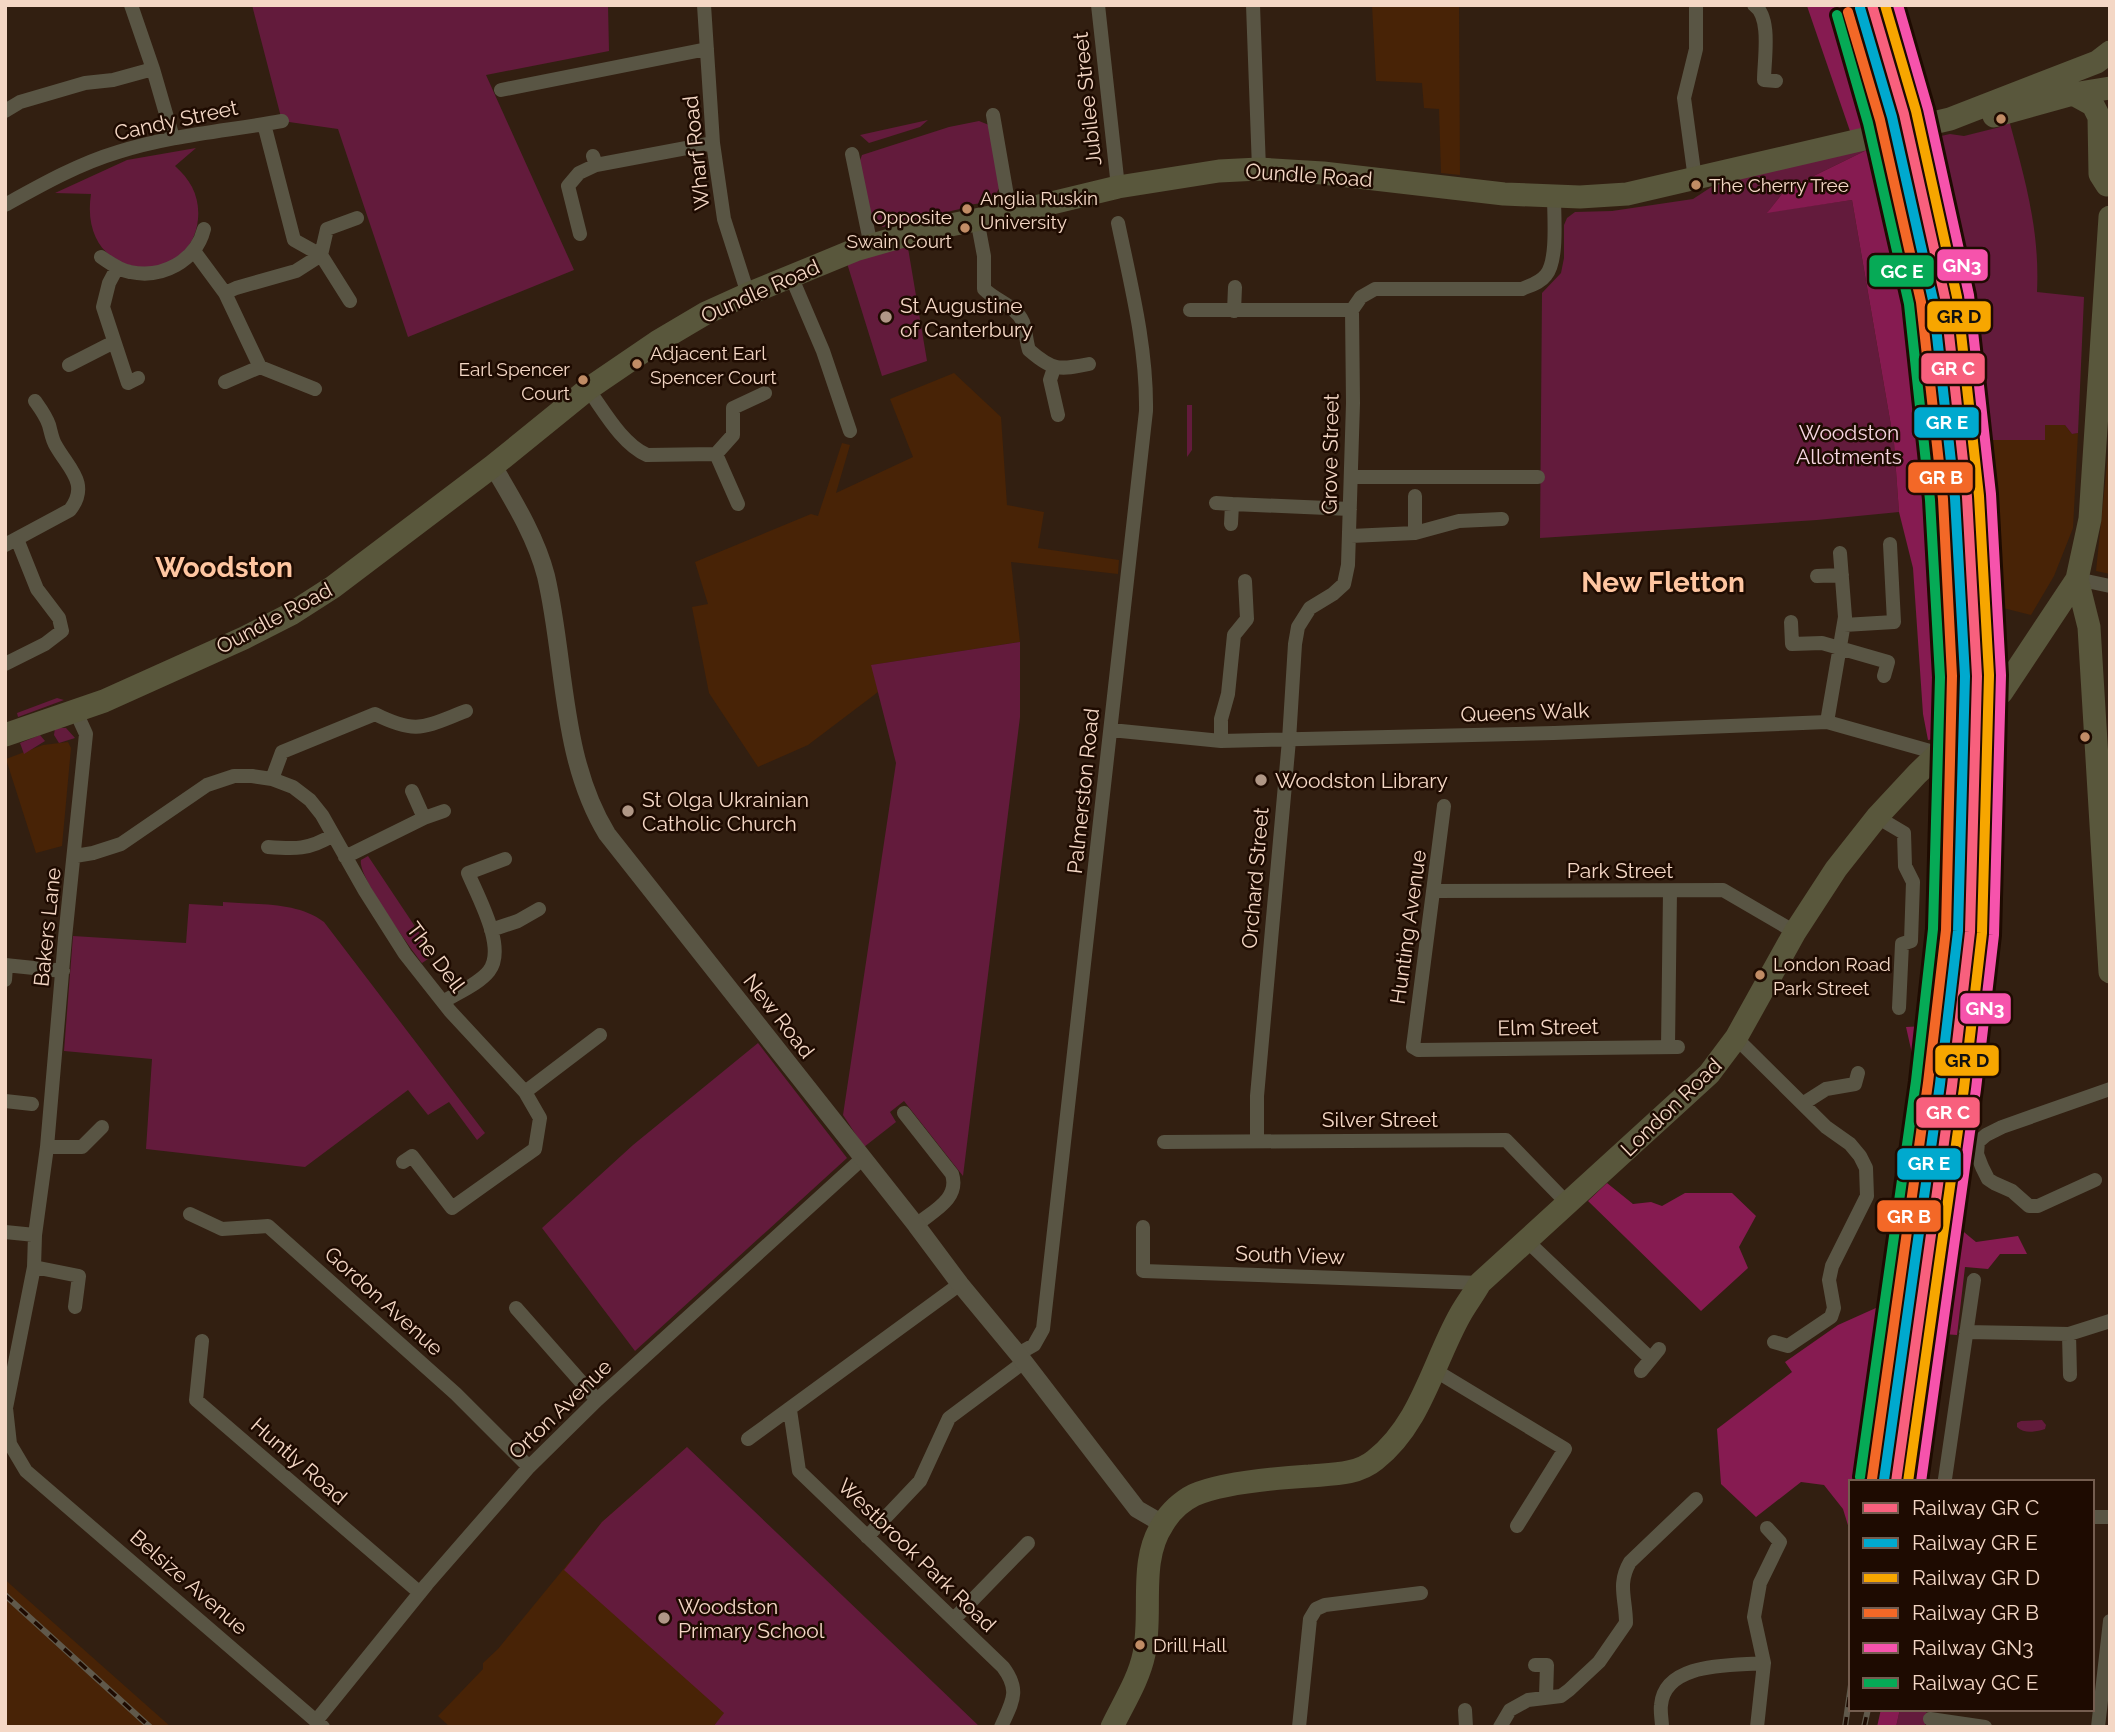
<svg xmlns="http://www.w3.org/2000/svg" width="2115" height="1732" font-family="Raleway,sans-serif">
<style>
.built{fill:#482306}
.green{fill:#631b3c}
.forest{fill:#861b51}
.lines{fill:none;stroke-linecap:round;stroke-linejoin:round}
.minor{stroke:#595544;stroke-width:14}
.tertiary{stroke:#595544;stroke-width:18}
.primary{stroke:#59573c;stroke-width:23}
.rail-casing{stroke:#60594b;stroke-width:6}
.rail{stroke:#1e0b01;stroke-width:3.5;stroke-dasharray:10;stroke-linecap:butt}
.rail-1-casing{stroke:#1e0b01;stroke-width:16}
.rail-2-casing{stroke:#1e0b01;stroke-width:16}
.rail-3-casing{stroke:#1e0b01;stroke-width:16}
.rail-4-casing{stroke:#1e0b01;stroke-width:16}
.rail-5-casing{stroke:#1e0b01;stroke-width:16}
.rail-6-casing{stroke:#1e0b01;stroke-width:16}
.rail-1{stroke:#f8607d;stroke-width:10}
.rail-2{stroke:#00a9ce;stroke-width:10}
.rail-3{stroke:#f7a600;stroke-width:10}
.rail-4{stroke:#f36827;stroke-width:10}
.rail-5{stroke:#f653ac;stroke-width:10}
.rail-6{stroke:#06aa56;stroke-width:10}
.bus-dot{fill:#c18c65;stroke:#1e0b01;stroke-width:2.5}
.poi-dot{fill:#b09786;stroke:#1e0b01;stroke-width:2.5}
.labels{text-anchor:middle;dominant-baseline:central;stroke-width:5;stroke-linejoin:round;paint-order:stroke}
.bus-label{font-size:19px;fill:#f4d7c5;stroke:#1e0b01;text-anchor:start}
.street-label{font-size:21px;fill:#f4d7c5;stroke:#1e0b01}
.poi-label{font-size:21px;fill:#f4d7c5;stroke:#1e0b01;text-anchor:start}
.park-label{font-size:21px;fill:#f6d6e1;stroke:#1e0b01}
.district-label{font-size:28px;font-weight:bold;fill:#ffc6a1;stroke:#1e0b01}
.line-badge{stroke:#1e0b01;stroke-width:2.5}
.badge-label{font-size:19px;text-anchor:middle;font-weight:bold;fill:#fff}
.pale-badge-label{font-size:19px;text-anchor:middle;font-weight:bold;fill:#111}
</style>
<rect width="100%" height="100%" fill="#321f11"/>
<path class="built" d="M 1372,5 L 1459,5 L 1460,175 L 1441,173 L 1439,109 L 1424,108 L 1422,83 L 1376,81 Z
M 954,373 L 1001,417 L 1007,505 L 1044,512 L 1038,548 L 1119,560 L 1118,574 L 1011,562 L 1020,642 L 872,665 L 878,692 L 808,745 L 758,767 L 709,693 L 692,607 L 708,604 L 695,562 L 811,514 L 818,516 L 842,443 L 850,445 L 836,493 L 913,457 L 890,399 Z
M 2045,425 L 2065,425 L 2072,434 L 2078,433 L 2073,528 L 2054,576 L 2031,615 L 1999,607 L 1989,519 L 1983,514 L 1982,491 L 1985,485 L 1979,440 L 2044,440 Z
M 2110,435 L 2110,574 L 2096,571 Z
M 68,742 L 71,748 L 62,846 L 36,853 L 6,759 L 43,745 Z
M 687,1447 L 724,1714 L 713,1727 L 450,1727 L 438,1716 L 483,1669 L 483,1663 L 498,1649 L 602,1522 Z
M 5,1579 L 11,1585 L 171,1727 L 5,1727 Z"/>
<path class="green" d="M 252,5 L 608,5 L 609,51 L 486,75 L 574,270 L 408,337 L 338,129 L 282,121 Z
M 928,120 L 920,127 L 869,143 L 860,135 Z
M 2009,120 C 2025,179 2040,231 2037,292 L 2084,297 L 2078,433 L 2072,434 L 2065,425 L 2045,425 L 2045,440 L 1979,440 L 1945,236 L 1923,140 L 1950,134 L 1964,136 L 2000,127 L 2001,122 Z
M 979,121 L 989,125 L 1001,185 L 991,202 L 967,205 L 964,208 L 883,227 L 869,219 L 859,163 L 862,155 L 949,127 Z
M 1879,144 L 1785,190 L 1768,212 L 1852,200 L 1894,443 L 1899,512 L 1817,520 L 1540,538 L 1542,293 L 1561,273 L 1564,258 L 1564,225 L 1567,218 L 1575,212 L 1612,211 L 1693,199 L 1719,182 Z
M 196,148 L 175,166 C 191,180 200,197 198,219 C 192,289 77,285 91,194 L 55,193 L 127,160 Z
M 907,242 L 927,361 L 882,376 L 846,260 Z
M 1187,405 L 1192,405 L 1192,450 L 1187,457 Z
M 1020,642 L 1020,717 L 963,1176 L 904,1101 L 890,1112 L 896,1122 L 864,1147 L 843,1115 L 896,763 L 871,665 Z
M 57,698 L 64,700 L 18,717 L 17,713 Z
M 55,728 L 66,728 L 75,738 L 59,743 L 54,735 Z
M 40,735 L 45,741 L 24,754 L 20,743 Z
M 368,856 L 434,955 L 422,963 C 410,947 357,876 361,860 Z
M 223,902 C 256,905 297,901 324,922 L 485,1133 L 477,1140 L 449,1102 L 428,1115 L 408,1090 L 305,1167 L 146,1149 L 152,1059 L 64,1051 L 73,936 L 186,943 L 189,904 L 223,906 Z
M 758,1043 L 847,1158 L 635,1351 L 542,1228 L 633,1145 Z
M 2042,1420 L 2046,1425 L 2045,1429 C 2036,1432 2024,1434 2017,1427 L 2017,1423 L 2021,1421 Z
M 687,1447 L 980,1727 L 713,1727 L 724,1713 L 564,1570 L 602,1522 Z
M 1900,1709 L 1927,1709 L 1925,1727 L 1896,1727 Z"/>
<path class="forest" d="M 1839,5 L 1875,129 L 1851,134 L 1807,6 Z
M 1879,144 C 1894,225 1913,307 1925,389 C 1940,501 1947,616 1946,729 L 1934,739 L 1928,740 L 1923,714 L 1913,568 L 1899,512 L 1894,443 L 1852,200 L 1767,213 L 1785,190 Z
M 1944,765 L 1945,935 L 1931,1077 L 1866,1482 L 1851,1482 L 1851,1535 L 1843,1509 L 1824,1485 L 1801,1482 L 1756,1517 L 1721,1484 L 1717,1429 L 1792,1372 L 1785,1362 L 1838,1325 L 1887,1303 L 1902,1232 L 1896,1226 L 1920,1089 L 1906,1027 L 1926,1026 L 1935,778 Z
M 1607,1183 L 1633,1204 L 1651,1202 L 1662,1206 L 1685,1193 L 1732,1193 L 1756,1216 L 1739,1247 L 1748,1268 L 1701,1311 L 1588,1201 Z
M 1959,1228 L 1976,1242 L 2018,1236 L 2027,1254 L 2000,1254 L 1988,1269 L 1965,1267 L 1957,1335 L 1943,1334 Z
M 1881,1709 L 1900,1709 L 1896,1727 L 1877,1727 Z"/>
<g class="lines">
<path class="minor" d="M 131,5 L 153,69 L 173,138
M 704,5 L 713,143 L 724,219 L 748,294
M 1098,5 L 1118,187
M 1253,5 L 1259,169
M 1754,5 C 1772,17 1764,60 1764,80 L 1776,81
M 501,90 L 707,49
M 5,111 L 20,102 L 85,83 L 113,80 L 153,69
M 993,115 L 1010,213
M 264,124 L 294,240 L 321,255 L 327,229 L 357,218
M 852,154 L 871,246
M 593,156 L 596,165 L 713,143
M 1695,179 L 1684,98 L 1696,49 L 1696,5
M 5,205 C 41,185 78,164 118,152 C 171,135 227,131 282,121
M 977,219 L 984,256 L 984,289 C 996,301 1016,306 1023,322 C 1026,331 1026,341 1029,350 C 1053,371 1059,370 1089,364
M 580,234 L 568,186 L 579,173 L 596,165
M 194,251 L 225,293 L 260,367 L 315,389
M 101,257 C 110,263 119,270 130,272 C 162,279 196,261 204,229
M 117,268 L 109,283 L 103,307 L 128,383 L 138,378
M 791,276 L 823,351 L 850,431
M 225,293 L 236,288 L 296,271 L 321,255 L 350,301
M 1190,310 L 1352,310
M 1234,311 L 1235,287
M 69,365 L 114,342
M 1054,368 L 1050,380 L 1058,415
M 225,382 L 260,367
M 588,389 C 604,411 622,444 647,455 L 716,454 L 738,504
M 716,454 L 733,435 L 733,408 L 765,393
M 1351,477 L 1538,477
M 1415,496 L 1415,533
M 1216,503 L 1232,504
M 1231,524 L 1232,504 L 1350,509
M 1351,536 L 1415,533 L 1459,521 L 1502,519
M 5,545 L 70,510 C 90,484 69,469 56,446 C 52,440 51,432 49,425 C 46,416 40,408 35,401
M 1817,576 L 1842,575
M 2077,579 L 2110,586
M 1791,622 L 1792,644 L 1822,643 L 1888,662 L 1884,676
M 1844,625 L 1894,622 L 1890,544
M 5,664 L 45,644 L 62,631 L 59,618 L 37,589 L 17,539
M 76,712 L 86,734 L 65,938 L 47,1147 L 35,1235 L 34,1267 L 6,1408 L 10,1444 L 26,1471 L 323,1727
M 1827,722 L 1845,617 L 1840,553
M 1111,730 L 1221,741 L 1554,733 L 1827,722 L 1937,753
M 1221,741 L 1221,719 L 1228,694 L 1234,635 L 1247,619 L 1245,581
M 272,779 L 282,752 L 375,714 C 417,735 424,727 466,711
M 1444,806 L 1413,1047 L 1418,1050 L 1678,1047
M 1877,817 L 1904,833 L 1905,866 L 1913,882 L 1911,941 L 1902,944 L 1899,1008
M 424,818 L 444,811
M 268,847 C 295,849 309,850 333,835
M 75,856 L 93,853 L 121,844 L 207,785 L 234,776 L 252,776 L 272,779 L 293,787 L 310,800 L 322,815 L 365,891 L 405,954 L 450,1011 L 525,1092 L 540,1118 L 535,1149 L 452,1208 L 412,1156 L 403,1162
M 345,857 L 424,818 L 412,791
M 1434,891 L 1723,890 L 1795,932
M 491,930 L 518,921 L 539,909
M 5,965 L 63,971
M 5,980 L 6,965
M 443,1002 C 457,993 479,984 489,971 C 507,948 478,897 468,873 L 505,859
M 1736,1038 L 1826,1127 L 1850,1144 L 1860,1156 L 1866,1168 L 1867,1196 L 1832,1266 L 1829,1280 L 1834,1308 L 1831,1317 L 1788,1346 L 1774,1342
M 1668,1047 L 1670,891
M 525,1092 L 600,1035
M 5,1101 L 32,1104
M 1804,1103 L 1826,1089 L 1855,1084 L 1858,1073
M 904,1113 L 952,1174 C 960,1199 933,1211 916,1225
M 1257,1141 L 1257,1096 L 1289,740 L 1295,644 L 1298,627 L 1310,608 L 1333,594 L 1344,584 L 1348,565 L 1353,403 L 1352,310 L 1361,297 L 1375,289 L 1522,289 C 1531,285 1540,283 1546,275 C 1558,261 1554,216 1554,197
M 1164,1142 L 1506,1140 L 1568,1204
M 47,1147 L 82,1147 L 102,1127
M 2095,1180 L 2038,1206 L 2029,1206 L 2012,1191 L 1994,1183 L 1988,1179 L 1982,1167 L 1977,1154 L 1978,1142 L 1986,1135 L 2002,1127 L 2110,1089
M 190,1214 L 222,1229 L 268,1226 L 456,1394 L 529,1467
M 1143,1227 L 1143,1271 L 1480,1283
M 5,1232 L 35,1235
M 1527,1241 L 1651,1359
M 34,1267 L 79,1276 L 75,1307
M 516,1308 L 597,1400
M 1966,1332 L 2069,1334 L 2110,1321
M 2069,1334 L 2070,1375
M 202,1341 L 196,1400 L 420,1593
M 1018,1354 L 1034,1345 L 1043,1329 L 1146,411 C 1147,348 1131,285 1118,223
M 1436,1371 L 1565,1449 L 1517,1526
M 1641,1371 L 1659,1349
M 790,1410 L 799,1471 L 1003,1667 C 1021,1691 1012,1702 1001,1727
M 748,1439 L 960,1284
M 1945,1479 L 1974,1280
M 2092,1517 L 2110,1517
M 867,1537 L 920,1481 L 949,1418 L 1024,1362
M 954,1619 L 1028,1543
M 1764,1663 L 1754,1617 L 1760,1583 L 1780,1542 L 1767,1528
M 1535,1665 L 1547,1665 L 1546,1696
M 1465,1710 L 1466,1727
M 1930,1719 L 1985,1727
M 316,1721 L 427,1584 L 529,1467 L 597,1400 L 863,1158
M 1299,1727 L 1310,1619 L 1316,1609 L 1325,1605 L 1421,1593
M 1500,1727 L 1510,1710 L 1528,1700 L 1561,1696 L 1569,1690 L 1599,1662 L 1626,1623 C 1626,1599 1617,1584 1630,1562 L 1696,1499
M 1662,1727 C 1662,1720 1660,1712 1661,1705 C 1665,1661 1733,1666 1764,1663 L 1757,1727
M 2098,1727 L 2110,1621"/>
<path class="tertiary" d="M 493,466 C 513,500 536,537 546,576 C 566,662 560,757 607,834 L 916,1225 L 960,1284 L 1018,1354 L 1137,1509 L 1163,1524"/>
<path class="primary" d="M 2073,94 L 2093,105 L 2099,117 L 2100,174 L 2107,185
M 1994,116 L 2073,94 L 2110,88
M 2077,579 L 2089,627 L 2110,972
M 5,735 L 104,701 L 244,638 L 291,614 L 333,587 L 493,466 L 588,389 L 657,342 L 706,313 L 748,294 L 855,250 L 921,231 L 1010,213 L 1118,187 L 1219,171 L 1259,169 L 1323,173 L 1504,194 L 1580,197 L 1627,194 L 1950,119 L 2097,62 L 2110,52
M 1112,1727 C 1123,1704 1139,1679 1144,1654 C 1153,1612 1138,1561 1163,1524 C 1170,1512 1182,1501 1194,1495 C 1224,1482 1277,1478 1309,1476 C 1332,1474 1357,1475 1375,1460 C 1421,1424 1433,1363 1460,1315 C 1466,1304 1474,1294 1480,1283 L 1709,1074 L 1736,1038 L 1795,932 L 1836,869 L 1877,817 L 1917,774 L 2002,692 L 2077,579 L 2090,519 L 2110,217"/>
<g class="rail-casing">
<path id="rail" d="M 1847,5 L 1880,121 L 1919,305 L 1940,501 L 1950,680 L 1949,930 L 1937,1084 L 1881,1482
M 1879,5 L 1919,142 L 1953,296 L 1974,495 L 1983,678 L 1977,931 L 1962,1087 L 1907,1482
M 5,1595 L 150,1727
M 1845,1727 L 1851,1685
M 1864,1727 L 1868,1709"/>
</g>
<use href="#rail" class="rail"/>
<g class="rail-1-casing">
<path id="rail-1" d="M 1872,5 L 1904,114 L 1945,298 L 1967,497 L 1977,676 L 1970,932 L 1952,1086 L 1896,1482"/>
</g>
<g class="rail-2-casing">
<path id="rail-2" d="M 1860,8 L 1892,117 L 1933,300 L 1955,498 L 1965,676 L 1958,931 L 1940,1084 L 1884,1480"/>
</g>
<g class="rail-3-casing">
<path id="rail-3" d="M 1885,5 L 1916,111 L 1957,297 L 1979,496 L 1989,675 L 1982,933 L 1964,1088 L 1908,1482"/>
</g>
<g class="rail-4-casing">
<path id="rail-4" d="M 1848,12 L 1880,120 L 1921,302 L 1943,499 L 1952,676 L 1946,930 L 1928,1083 L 1872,1479"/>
</g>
<g class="rail-5-casing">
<path id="rail-5" d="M 1898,5 L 1928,109 L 1969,295 L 1991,494 L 2001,675 L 1994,935 L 1976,1089 L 1921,1482"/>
</g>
<g class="rail-6-casing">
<path id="rail-6" d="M 1837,15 L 1868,123 L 1909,304 L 1930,500 L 1940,677 L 1933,929 L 1916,1081 L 1860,1477"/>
</g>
<use href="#rail-1" class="rail-1"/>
<use href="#rail-2" class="rail-2"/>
<use href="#rail-3" class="rail-3"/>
<use href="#rail-4" class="rail-4"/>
<use href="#rail-5" class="rail-5"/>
<use href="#rail-6" class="rail-6"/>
</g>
<g class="bus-dot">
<circle cx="2001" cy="119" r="6"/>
<circle cx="1696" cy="185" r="6"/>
<circle cx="967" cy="209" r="6"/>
<circle cx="965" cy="228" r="6"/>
<circle cx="637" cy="364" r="6"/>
<circle cx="583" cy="380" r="6"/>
<circle cx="2085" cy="737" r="6"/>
<circle cx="1760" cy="975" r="6"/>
<circle cx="1140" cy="1645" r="6"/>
</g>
<g class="poi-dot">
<circle cx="886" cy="317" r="7"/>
<circle cx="1261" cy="780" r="7"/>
<circle cx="628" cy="811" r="7"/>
<circle cx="664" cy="1618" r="7"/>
</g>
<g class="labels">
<g class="bus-label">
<text x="1709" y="185">The Cherry Tree</text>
<text x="980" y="198">Anglia Ruskin<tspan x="980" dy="24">University</tspan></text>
<text x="952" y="217" text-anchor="end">Opposite<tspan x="952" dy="24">Swain Court</tspan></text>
<text x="650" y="353">Adjacent Earl<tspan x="650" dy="24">Spencer Court</tspan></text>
<text x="570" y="369" text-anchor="end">Earl Spencer<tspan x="570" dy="24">Court</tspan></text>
<text x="1773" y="964">London Road<tspan x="1773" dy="24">Park Street</tspan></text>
<text x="1153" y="1645">Drill Hall</text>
</g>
<g class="street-label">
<text transform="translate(1087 99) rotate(-96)">Jubilee Street</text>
<text transform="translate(176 120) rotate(-12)">Candy Street</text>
<text transform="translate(696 153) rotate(-96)">Wharf Road</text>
<text transform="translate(1309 175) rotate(4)">Oundle Road</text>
<text transform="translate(760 291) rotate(-24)">Oundle Road</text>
<text transform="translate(1330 454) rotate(-89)">Grove Street</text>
<text transform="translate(274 618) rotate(-28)">Oundle Road</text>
<text transform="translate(1525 712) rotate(-2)">Queens Walk</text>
<text transform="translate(1083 791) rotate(-84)">Palmerston Road</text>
<text x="1620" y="870">Park Street</text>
<text transform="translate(1255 878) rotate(-85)">Orchard Street</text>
<text transform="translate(47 927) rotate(-84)">Bakers Lane</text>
<text transform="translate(1408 927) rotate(-82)">Hunting Avenue</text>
<text transform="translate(436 957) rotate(53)">The Dell</text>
<text transform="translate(779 1016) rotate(52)">New Road</text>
<text transform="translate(1548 1027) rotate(-1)">Elm Street</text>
<text transform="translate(1671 1107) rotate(-44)">London Road</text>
<text x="1380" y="1119">Silver Street</text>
<text transform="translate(1290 1255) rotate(2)">South View</text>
<text transform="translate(384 1301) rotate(42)">Gordon Avenue</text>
<text transform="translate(560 1409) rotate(-44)">Orton Avenue</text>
<text transform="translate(299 1461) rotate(41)">Huntly Road</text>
<text transform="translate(917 1555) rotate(44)">Westbrook Park Road</text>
<text transform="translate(189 1582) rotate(41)">Belsize Avenue</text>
</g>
<g class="poi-label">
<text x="900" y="305">St Augustine<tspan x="900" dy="24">of Canterbury</tspan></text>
<text x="1275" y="780">Woodston Library</text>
<text x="642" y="799">St Olga Ukrainian<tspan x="642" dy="24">Catholic Church</tspan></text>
<text x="678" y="1606">Woodston<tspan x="678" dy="24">Primary School</tspan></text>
</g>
<g class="park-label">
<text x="1849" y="432">Woodston<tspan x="1849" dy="24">Allotments</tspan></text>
</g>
<g class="district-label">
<text x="224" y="567">Woodston</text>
<text x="1663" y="582">New Fletton</text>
</g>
</g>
<g class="line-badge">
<rect x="1936" y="248" width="53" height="34" rx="7" fill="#f653ac"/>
<rect x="1868" y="254" width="67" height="34" rx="7" fill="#06aa56"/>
<rect x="1926" y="300" width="66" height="33" rx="7" fill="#f7a600"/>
<rect x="1920" y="352" width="66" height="33" rx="7" fill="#f8607d"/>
<rect x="1913" y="406" width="67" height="33" rx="7" fill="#00a9ce"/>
<rect x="1907" y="461" width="67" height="33" rx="7" fill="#f36827"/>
<rect x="1959" y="992" width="53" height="33" rx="7" fill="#f653ac"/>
<rect x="1934" y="1044" width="66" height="33" rx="7" fill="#f7a600"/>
<rect x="1915" y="1096" width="66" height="33" rx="7" fill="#f8607d"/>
<rect x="1896" y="1147" width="66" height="34" rx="7" fill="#00a9ce"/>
<rect x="1876" y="1199" width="66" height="34" rx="7" fill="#f36827"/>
</g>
<g class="badge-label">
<text x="1962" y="272">GN3</text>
<text x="1902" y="278">GC E</text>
<text x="1953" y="375">GR C</text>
<text x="1947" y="429">GR E</text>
<text x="1941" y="484">GR B</text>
<text x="1985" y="1015">GN3</text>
<text x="1948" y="1119">GR C</text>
<text x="1929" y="1170">GR E</text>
<text x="1909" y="1223">GR B</text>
</g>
<g class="pale-badge-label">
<text x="1959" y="323">GR D</text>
<text x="1967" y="1067">GR D</text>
</g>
<rect width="2115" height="1732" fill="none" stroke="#f4d7c5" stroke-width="14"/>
<rect x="1849" y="1480" width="245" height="231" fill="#1e0b01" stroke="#745d4f" stroke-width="2"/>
<rect x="1863" y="1503" width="35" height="10" fill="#f8607d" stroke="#745d4f" stroke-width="2"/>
<text x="1912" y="1515" font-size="21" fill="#f4d7c5">Railway GR C</text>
<rect x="1863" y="1538" width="35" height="10" fill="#00a9ce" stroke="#745d4f" stroke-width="2"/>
<text x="1912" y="1550" font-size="21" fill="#f4d7c5">Railway GR E</text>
<rect x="1863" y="1573" width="35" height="10" fill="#f7a600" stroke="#745d4f" stroke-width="2"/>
<text x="1912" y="1585" font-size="21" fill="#f4d7c5">Railway GR D</text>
<rect x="1863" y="1608" width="35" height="10" fill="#f36827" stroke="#745d4f" stroke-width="2"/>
<text x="1912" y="1620" font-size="21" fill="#f4d7c5">Railway GR B</text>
<rect x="1863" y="1643" width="35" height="10" fill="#f653ac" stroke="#745d4f" stroke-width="2"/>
<text x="1912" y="1655" font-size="21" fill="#f4d7c5">Railway GN3</text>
<rect x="1863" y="1678" width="35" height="10" fill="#06aa56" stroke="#745d4f" stroke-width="2"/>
<text x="1912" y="1690" font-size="21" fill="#f4d7c5">Railway GC E</text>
</svg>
